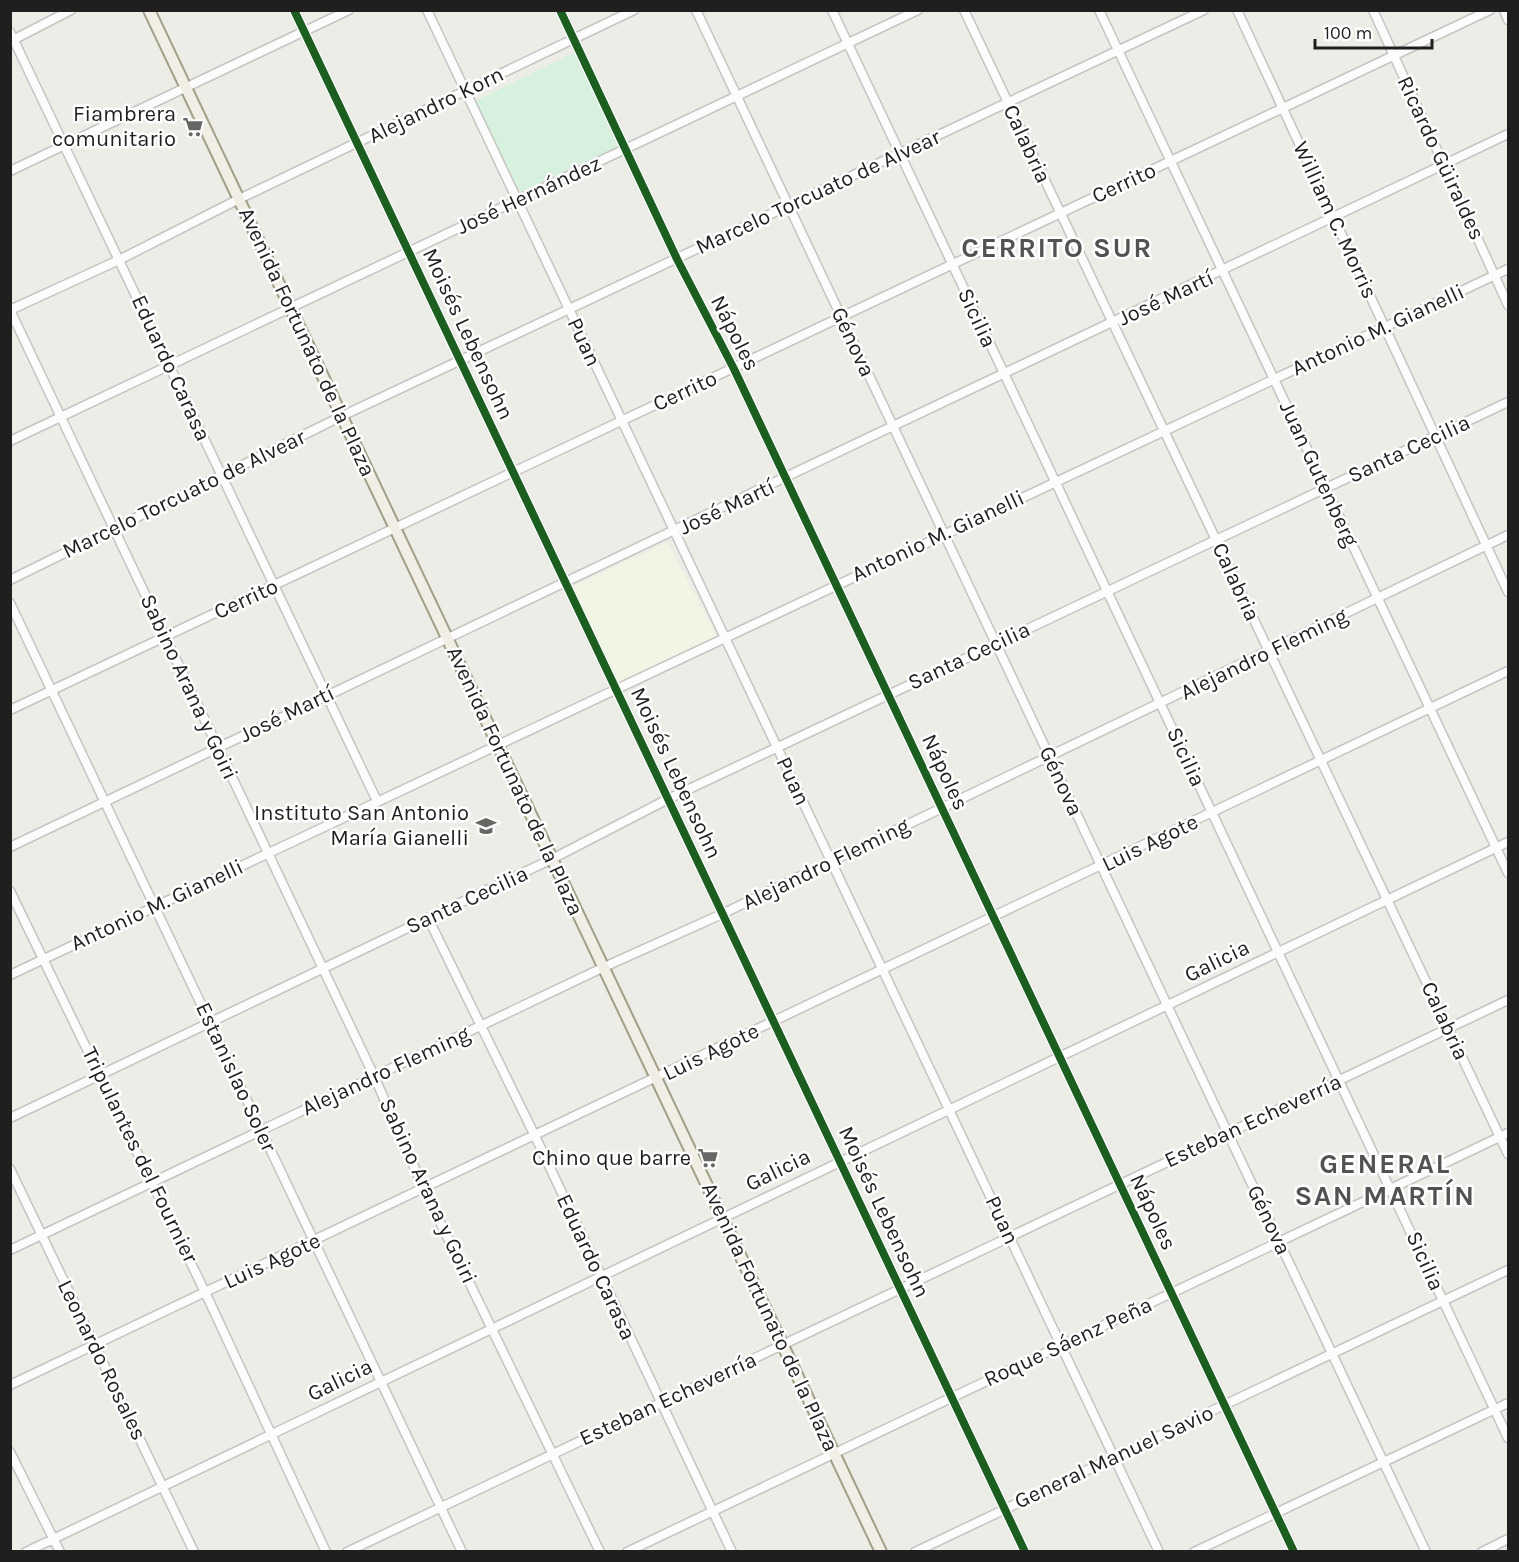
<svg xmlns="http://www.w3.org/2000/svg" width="1519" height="1562" font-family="Karla,sans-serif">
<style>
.education{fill:#f1f5e4}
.park{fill:#d8f1de}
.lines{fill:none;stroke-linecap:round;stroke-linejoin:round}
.minor-casing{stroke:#c4c4c2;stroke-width:11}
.major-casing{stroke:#a19f86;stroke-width:14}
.minor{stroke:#fcfcfc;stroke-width:8}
.major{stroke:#f0eee5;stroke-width:10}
.cycleway-casing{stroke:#fff;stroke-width:11}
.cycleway{stroke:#1b5e20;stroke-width:8}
.labels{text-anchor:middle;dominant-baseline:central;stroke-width:5;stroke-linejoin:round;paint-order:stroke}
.street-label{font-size:22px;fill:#1f1f1f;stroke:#fff}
.poi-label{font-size:22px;fill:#1f1f1f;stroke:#fff;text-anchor:end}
.district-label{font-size:28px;font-weight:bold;letter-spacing:1.5px;fill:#525252;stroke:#fff}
</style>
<rect width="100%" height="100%" fill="#edede8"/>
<path class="education" d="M 667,542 L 717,636 L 615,684 L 568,589 Z"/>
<path class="park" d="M 574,53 L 621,151 L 523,198 L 475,101 Z"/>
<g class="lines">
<g class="minor-casing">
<path id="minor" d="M 294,10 L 1025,1552
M 427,10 L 1159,1552
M 560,10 L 677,259 L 734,369 L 1294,1552
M 696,10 L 1426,1552
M 832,10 L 1508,1438
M 964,10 L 1508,1154
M 1099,10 L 1508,873
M 1237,10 L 1508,592
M 1373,10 L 1508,305
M 1504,10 L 1508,20
M 10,32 L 377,801
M 11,41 L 71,10
M 10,171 L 349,10
M 10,310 L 374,1076 L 424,1189 L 600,1552
M 10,310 L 119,260 L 239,199 L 634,10
M 10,441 L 918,10
M 10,580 L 342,416 L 1204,10
M 10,603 L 462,1552
M 10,710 L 1490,10
M 10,847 C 508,607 1009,372 1508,134
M 10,891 L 205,1292 L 326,1552
M 428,918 L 535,1136 L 732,1552
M 10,975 L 1508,269
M 10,1118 L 552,859 L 668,799 L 1508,402
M 10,1169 L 194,1552
M 10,1250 L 602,968 L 722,914 L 1508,535
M 10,1385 L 1508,671
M 10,1452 L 60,1552
M 26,1552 L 1508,842
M 347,1552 L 1508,1000
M 627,1552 L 1508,1133
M 915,1552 L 1508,1270
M 1194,1552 L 1508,1403
M 1482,1552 L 1508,1539"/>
</g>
<g class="major-casing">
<path id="major" d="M 149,10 L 881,1552"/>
</g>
<use href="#minor" class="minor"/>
<use href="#major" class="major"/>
<g class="cycleway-casing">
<path id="cycleway" d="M 294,10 L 1025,1552
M 560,10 L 677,259 L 734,369 L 1294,1552"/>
</g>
<use href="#cycleway" class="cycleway"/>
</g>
<defs>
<g id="supermarket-bare" transform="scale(1.62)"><path d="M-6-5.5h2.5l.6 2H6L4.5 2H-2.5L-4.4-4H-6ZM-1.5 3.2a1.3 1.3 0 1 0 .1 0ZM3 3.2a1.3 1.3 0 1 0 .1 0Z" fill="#676765" stroke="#fff" stroke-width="2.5" paint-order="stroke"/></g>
<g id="school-bare" transform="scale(1.62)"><path d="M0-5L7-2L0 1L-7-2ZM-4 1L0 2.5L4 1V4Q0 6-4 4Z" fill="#676765" stroke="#fff" stroke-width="2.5" paint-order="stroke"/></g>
</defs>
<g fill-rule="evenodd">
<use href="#supermarket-bare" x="193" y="127"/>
<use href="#school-bare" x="486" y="826"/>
<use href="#supermarket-bare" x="708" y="1158"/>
</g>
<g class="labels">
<g class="street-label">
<text transform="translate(436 105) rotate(-26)">Alejandro Korn</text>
<text transform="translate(1027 144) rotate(65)">Calabria</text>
<text transform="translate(1441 158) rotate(65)">Ricardo Güiraldes</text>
<text transform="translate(1124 183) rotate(-25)">Cerrito</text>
<text transform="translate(818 192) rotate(-25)">Marcelo Torcuato de Alvear</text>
<text transform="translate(529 195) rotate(-25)">José Hernández</text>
<text transform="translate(1335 220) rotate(65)">William C. Morris</text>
<text transform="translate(1166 298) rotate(-25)">José Martí</text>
<text transform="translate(977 318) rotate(65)">Sicilia</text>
<text transform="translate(1378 330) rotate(-25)">Antonio M. Gianelli</text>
<text transform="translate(735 333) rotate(63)">Nápoles</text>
<text transform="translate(468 334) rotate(65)">Moisés Lebensohn</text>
<text transform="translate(307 342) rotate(65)">Avenida Fortunato de la Plaza</text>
<text transform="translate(584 342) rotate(65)">Puan</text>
<text transform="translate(853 342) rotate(65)">Génova</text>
<text transform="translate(171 368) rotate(65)">Eduardo Carasa</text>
<text transform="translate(685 391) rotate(-25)">Cerrito</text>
<text transform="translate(1409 449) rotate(-25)">Santa Cecilia</text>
<text transform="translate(1319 474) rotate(65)">Juan Gutenberg</text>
<text transform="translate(184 494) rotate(-26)">Marcelo Torcuato de Alvear</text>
<text transform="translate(727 507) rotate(-25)">José Martí</text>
<text transform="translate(938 536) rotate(-25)">Antonio M. Gianelli</text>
<text transform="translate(1236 582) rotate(65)">Calabria</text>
<text transform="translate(246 599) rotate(-25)">Cerrito</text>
<text transform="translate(1264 654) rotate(-26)">Alejandro Fleming</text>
<text transform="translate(969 656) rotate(-25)">Santa Cecilia</text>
<text transform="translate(189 687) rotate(65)">Sabino Arana y Goiri</text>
<text transform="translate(287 714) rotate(-26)">José Martí</text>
<text transform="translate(1186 757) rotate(65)">Sicilia</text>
<text transform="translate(945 772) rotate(65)">Nápoles</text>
<text transform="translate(676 773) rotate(65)">Moisés Lebensohn</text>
<text transform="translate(515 781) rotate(65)">Avenida Fortunato de la Plaza</text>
<text transform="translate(793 781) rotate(65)">Puan</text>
<text transform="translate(1061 781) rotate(65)">Génova</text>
<text transform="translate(1150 843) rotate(-26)">Luis Agote</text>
<text transform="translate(826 864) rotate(-26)">Alejandro Fleming</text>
<text transform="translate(467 900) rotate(-25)">Santa Cecilia</text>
<text transform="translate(157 905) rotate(-25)">Antonio M. Gianelli</text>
<text transform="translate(1217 961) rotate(-26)">Galicia</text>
<text transform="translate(1445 1021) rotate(65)">Calabria</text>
<text transform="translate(711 1052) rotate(-26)">Luis Agote</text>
<text transform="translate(386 1071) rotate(-25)">Alejandro Fleming</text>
<text transform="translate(236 1077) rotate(65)">Estanislao Soler</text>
<text transform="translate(1253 1121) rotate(-25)">Esteban Echeverría</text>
<text transform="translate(140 1155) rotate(64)">Tripulantes del Fournier</text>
<text transform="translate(778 1170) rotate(-26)">Galicia</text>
<text transform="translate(428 1191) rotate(65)">Sabino Arana y Goiri</text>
<text transform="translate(884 1212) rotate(65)">Moisés Lebensohn</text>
<text transform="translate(1153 1212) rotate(65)">Nápoles</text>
<text transform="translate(1002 1220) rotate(65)">Puan</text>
<text transform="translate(1269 1220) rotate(65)">Génova</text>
<text transform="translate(272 1261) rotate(-25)">Luis Agote</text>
<text transform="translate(1425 1261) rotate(66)">Sicilia</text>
<text transform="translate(596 1267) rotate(65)">Eduardo Carasa</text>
<text transform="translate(770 1317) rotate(65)">Avenida Fortunato de la Plaza</text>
<text transform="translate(1068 1342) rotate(-25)">Roque Sáenz Peña</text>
<text transform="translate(102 1360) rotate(64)">Leonardo Rosales</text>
<text transform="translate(340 1380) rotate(-26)">Galicia</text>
<text transform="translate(668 1399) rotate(-25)">Esteban Echeverría</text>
<text transform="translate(1114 1457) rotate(-25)">General Manuel Savio</text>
</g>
<g class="poi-label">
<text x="176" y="114">Fiambrera<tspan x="176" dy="25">comunitario</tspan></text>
<text x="469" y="813">Instituto San Antonio<tspan x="469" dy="25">María Gianelli</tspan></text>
<text x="691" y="1158">Chino que barre</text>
</g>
<g class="district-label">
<text x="1057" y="247">CERRITO SUR</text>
<text x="1385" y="1163">GENERAL<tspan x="1385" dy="32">SAN MARTÍN</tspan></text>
</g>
</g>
<rect width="1519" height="1562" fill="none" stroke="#1f1f1f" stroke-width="24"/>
<path d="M1315 39v9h117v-9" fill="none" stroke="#1f1f1f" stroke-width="3"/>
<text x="1324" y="39" font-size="18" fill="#1f1f1f" stroke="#ffffff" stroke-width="4.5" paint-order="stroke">100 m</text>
</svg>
